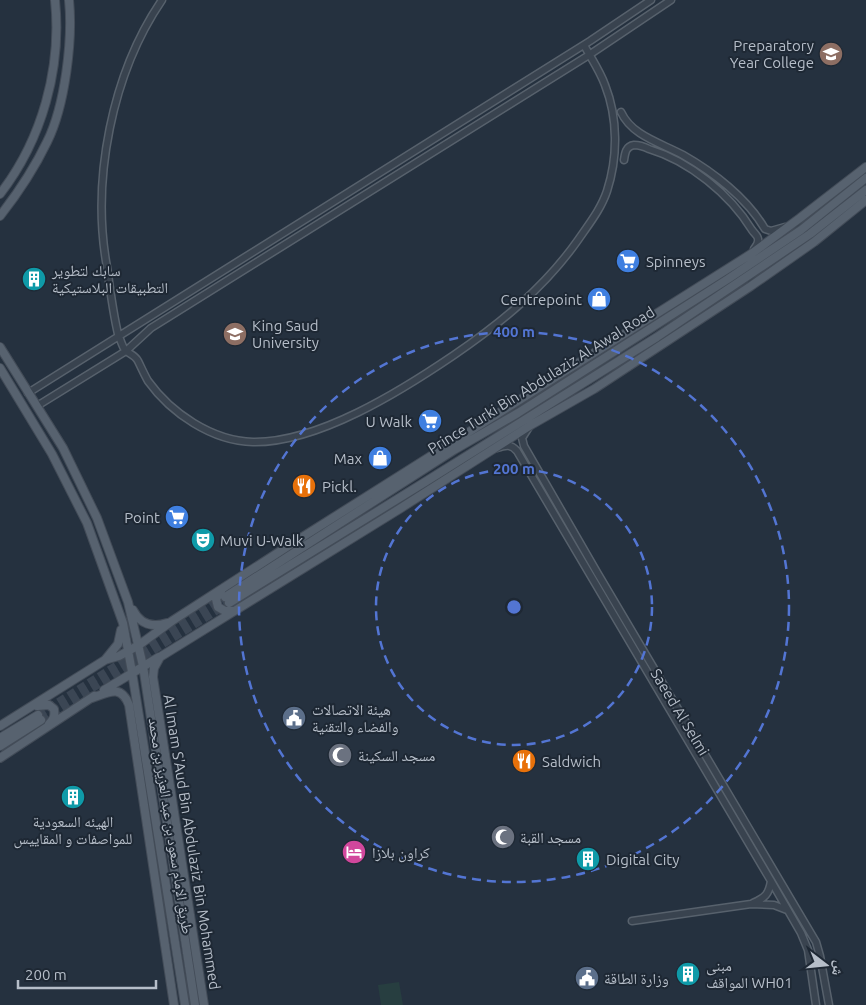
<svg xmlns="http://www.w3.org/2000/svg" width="866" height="1005" font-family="Ubuntu,'Noto Naskh Arabic',sans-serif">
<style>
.green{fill:#273e40}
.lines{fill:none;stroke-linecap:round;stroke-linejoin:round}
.major-tunnel{stroke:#3b4654;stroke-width:8;stroke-dasharray:8 4;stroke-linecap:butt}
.minor-casing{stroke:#57616c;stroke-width:9}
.major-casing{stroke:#434c58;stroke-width:10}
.minor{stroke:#39434f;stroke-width:6}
.major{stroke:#57626f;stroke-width:8}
.ring{fill:none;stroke:#5375d3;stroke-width:2.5;stroke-dasharray:9 6}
.labels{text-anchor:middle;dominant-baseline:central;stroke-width:4;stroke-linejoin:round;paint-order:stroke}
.poi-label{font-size:15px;fill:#b6bec9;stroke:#1e2834;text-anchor:start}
.street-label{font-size:15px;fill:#b6bec9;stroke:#1e2834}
.centre{fill:#5375d3;stroke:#1e2834;stroke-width:2.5}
.ring-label{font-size:15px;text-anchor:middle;font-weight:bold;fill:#5375d3;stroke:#1e2834;stroke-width:4;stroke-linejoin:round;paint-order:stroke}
</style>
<rect width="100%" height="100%" fill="#25313f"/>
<path class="green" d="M 399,982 L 403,1005 L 381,1005 L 378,985 Z"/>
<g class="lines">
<path class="major-tunnel" d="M 38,715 L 225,597
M 41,720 L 229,603"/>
<g class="minor-casing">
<path id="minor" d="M 162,0 C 112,73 91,180 107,267 C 110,289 113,313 118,334 C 120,338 122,346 125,350 C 129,354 135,355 138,361 C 141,367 144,374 148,381 C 171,413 212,441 253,442 C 318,443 401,391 454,355 C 501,323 545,287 578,240 C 589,224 601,209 607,191 C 618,157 618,118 605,85 C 600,71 591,58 584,45
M 621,112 C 632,136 661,143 683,155 C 713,172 747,198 765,229 L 771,231 L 785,227
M 624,160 C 625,153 626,146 634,145 C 638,145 645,147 649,149 C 689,161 730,194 752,230 C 754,233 758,236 758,239 C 759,243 756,246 754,249
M 28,393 L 590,41 L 651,0
M 37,406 L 126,351 L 151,328 L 589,55 L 671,0
M 529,427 L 522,438 L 524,446 L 598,574 L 816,942 L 820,956 L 829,1005
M 497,448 C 506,445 511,444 517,451 L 771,881 L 801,933 L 808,950 L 816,1005
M 753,903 C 765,898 769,894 771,881
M 632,921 L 751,904 L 774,905 L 787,910"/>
</g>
<g class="major-casing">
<path id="major" d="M 0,194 C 42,140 62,68 55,0
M 0,216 C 18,193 34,169 47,142 C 65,106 73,40 69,0
M 0,347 L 63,448 L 97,518 L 128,602 L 143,666 L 195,1005
M 0,368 L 52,454 L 87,523 L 123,623 L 132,672 L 185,1005
M 221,591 L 216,599 L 218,607 L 225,611 L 233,611
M 225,597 L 454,450 L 518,413 L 728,279 L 801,230 L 866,178
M 229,603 L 425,482 L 657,337 L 810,234 L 866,190
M 133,610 C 140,624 152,628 167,623
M 105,660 L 119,656 L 139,645 L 172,621 L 293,543 L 751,254 L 800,218 L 866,167
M 104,690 L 159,657
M 92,698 C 109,692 121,684 129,705 L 174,1005
M 37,706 L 49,705 L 54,709 C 55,716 54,719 49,724
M 0,726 L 105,660 L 118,644 L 121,630
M 0,738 L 38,715
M 0,746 L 41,720
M 0,758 L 94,696
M 204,1005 L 153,677 L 154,668 L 160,657 L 401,508 L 531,425 L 594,389 L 751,286 L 814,242 L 866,200"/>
</g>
<use href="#minor" class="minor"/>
<use href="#major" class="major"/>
</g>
<g class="ring">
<circle cx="514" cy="607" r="138"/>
<circle cx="514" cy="607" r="275"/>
</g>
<defs>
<g id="university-disc" transform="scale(1.25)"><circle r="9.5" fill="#8d6e63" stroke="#1e2834"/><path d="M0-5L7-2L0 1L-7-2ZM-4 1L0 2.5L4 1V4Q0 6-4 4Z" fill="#fff"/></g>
<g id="supermarket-disc" transform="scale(1.25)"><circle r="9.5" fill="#3f7fe0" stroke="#1e2834"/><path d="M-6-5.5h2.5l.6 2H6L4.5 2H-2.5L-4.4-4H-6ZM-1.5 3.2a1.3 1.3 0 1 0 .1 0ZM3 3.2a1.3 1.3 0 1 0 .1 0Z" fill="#fff"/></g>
<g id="building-disc" transform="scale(1.25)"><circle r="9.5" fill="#0f9aa8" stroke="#1e2834"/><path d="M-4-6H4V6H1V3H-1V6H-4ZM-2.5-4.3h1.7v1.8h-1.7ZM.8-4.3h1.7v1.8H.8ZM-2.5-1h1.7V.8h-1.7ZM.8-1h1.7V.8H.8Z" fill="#fff"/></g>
<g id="shop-disc" transform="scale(1.25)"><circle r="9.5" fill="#3f7fe0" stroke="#1e2834"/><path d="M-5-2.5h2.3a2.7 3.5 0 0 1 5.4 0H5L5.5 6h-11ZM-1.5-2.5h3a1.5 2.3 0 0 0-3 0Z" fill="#fff"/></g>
<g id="restaurant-disc" transform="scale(1.25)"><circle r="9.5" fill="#e8710a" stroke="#1e2834"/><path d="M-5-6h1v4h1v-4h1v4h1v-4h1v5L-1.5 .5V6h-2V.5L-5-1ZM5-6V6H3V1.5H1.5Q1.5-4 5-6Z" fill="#fff"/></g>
<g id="theatre-disc" transform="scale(1.25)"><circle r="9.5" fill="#0f9aa8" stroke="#1e2834"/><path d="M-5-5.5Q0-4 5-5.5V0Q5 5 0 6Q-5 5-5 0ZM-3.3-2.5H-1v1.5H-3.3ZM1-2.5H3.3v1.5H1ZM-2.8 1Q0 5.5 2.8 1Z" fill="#fff"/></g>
<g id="civic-disc" transform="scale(1.25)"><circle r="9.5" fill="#5c6f8a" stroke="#1e2834"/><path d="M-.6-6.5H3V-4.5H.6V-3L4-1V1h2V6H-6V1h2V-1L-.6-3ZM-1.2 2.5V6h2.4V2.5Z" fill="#fff"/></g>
<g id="mosque-disc" transform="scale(1.25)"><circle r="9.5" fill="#6b7280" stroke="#1e2834"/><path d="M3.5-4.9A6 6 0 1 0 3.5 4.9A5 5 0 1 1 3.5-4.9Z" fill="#fff"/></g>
<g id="hotel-disc" transform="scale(1.25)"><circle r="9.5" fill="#d1479c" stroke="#1e2834"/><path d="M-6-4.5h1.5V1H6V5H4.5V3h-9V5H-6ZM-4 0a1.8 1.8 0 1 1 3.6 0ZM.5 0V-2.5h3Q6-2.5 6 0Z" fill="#fff"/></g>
</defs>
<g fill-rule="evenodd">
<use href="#university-disc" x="831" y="54"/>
<use href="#supermarket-disc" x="628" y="261"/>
<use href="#building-disc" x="34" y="279"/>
<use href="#shop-disc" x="599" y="299"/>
<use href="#university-disc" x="235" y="334"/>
<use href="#supermarket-disc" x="430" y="421"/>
<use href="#shop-disc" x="380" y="458"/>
<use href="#restaurant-disc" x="304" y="486"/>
<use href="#supermarket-disc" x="177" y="517"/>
<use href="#theatre-disc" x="203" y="540"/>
<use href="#civic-disc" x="294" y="718"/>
<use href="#mosque-disc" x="340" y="755"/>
<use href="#restaurant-disc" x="524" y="761"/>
<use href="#building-disc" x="73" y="797"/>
<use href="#mosque-disc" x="503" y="837"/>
<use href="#hotel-disc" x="354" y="852"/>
<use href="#building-disc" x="588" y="859"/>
<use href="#building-disc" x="688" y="974"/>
<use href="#civic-disc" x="587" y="978"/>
</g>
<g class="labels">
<g class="poi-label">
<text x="814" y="45" text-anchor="end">Preparatory<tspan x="814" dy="17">Year College</tspan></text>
<text x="646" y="261">Spinneys</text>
<text x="52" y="270">سابك لتطوير<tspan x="52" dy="17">التطبيقات البلاستيكية</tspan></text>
<text x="582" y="299" text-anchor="end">Centrepoint</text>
<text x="252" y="325">King Saud<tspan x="252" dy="17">University</tspan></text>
<text x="412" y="421" text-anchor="end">U Walk</text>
<text x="362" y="458" text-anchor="end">Max</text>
<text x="322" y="486">Pickl.</text>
<text x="160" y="517" text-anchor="end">Point</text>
<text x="220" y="540">Muvi U-Walk</text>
<text x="312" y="709">هيئة الاتصالات<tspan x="312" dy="17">والفضاء والتقنية</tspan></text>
<text x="358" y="755">مسجد السكينة</text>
<text x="542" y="761">Saldwich</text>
<text x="73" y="821" text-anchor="middle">الهيئه السعودية<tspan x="73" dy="17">للمواصفات و المقاييس</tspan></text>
<text x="520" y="837">مسجد القبة</text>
<text x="372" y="852">كراون بلازا</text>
<text x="606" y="859">Digital City</text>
<text x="706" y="965">مبنى<tspan x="706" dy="17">المواقف WH01</tspan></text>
<text x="604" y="978">وزارة الطاقة</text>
</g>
<g class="street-label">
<text transform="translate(541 380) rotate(-32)">Prince Turki Bin Abdulaziz Al Awal Road</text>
<text transform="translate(680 712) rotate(59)">Saeed Al Selmi</text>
<text transform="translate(171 826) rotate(81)">طريق الإمام سعود بن عبد العزيز بن محمد</text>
<text transform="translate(192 842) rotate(81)">Al Imam S'Aud Bin Abdulaziz Bin Mohammed</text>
</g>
</g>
<circle cx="514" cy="607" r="8" class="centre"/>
<g class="ring-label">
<text x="514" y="337">400 m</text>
<text x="514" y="474">200 m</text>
</g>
<g transform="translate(826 965) rotate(106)" stroke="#1e2834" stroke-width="4" paint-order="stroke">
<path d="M0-4L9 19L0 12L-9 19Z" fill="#b6bec9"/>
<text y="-8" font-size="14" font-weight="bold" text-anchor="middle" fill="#b6bec9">ش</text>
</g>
<path d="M18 980v8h138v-8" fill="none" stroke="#b6bec9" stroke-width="2.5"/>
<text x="25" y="980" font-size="15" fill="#b6bec9" stroke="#1e2834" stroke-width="4" paint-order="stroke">200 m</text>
</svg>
